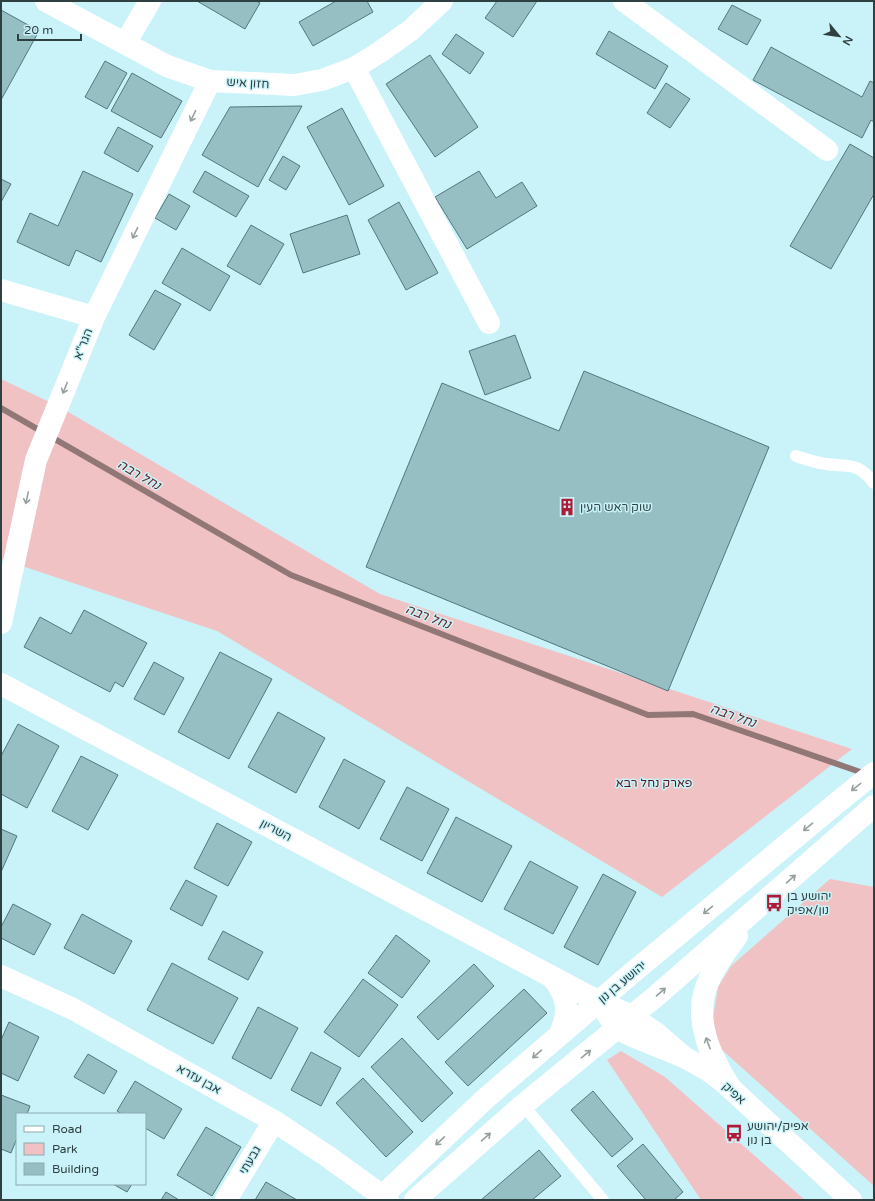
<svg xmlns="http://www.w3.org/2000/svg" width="875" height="1201" font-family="'Varela Round','Noto Sans Hebrew',sans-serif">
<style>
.green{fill:#f1c2c3}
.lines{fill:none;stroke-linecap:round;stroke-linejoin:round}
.stream{stroke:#927777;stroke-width:6}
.building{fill:#96bfc4;stroke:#52787d}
.service{stroke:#fff;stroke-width:12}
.minor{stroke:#fff;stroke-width:22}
.tertiary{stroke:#fff;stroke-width:22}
.oneway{stroke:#97a0a0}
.labels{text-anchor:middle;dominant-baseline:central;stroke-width:3;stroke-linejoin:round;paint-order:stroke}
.street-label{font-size:12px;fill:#2f4042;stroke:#c9f3f8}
.poi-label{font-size:12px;fill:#2f4042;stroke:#c9f3f8;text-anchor:start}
.park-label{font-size:12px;fill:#52161d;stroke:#c9f3f8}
.water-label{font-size:13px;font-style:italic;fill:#63262b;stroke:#c9f3f8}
</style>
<rect width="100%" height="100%" fill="#c9f3f8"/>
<path class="green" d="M 1,379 L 58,406 L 380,594 L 852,749 L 662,897 L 217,631 L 1,559 Z
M 830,879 L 874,887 L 874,1186 L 721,1049 L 712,1024 L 718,987 L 731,966 Z
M 621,1051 L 665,1077 L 805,1200 L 701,1200 L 607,1060 Z"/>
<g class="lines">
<path class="stream" d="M 1,408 L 291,575 L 648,715 L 693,714 L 866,774"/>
</g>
<path class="building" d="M 197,1 L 256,1 L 260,3 L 245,29 Z
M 336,1 L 367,1 L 373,12 L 313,46 L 299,22 Z
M 497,1 L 537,1 L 513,37 L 485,18 Z
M 732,5 L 761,20 L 747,45 L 718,29 Z
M 1,10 L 39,31 L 1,100 Z
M 609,31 L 668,66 L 655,89 L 596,54 Z
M 456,34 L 484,53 L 470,74 L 442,54 Z
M 771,47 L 862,97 L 870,81 L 874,83 L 874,122 L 871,120 L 862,138 L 753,80 Z
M 430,55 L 478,127 L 435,157 L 386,84 Z
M 105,61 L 127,73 L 107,109 L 85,97 Z
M 132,73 L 182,101 L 161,138 L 111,111 Z
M 666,83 L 690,99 L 670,128 L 647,113 Z
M 302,106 L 258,187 L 202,155 L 230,107 Z
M 342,108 L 384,186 L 349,205 L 307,127 Z
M 118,127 L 153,146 L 138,172 L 104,153 Z
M 850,144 L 874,158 L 874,194 L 831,269 L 790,246 Z
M 283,156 L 300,166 L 286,190 L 269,180 Z
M 83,171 L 133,194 L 101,262 L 76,250 L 69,266 L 17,242 L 30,213 L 58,226 Z
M 205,171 L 249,196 L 236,217 L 193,192 Z
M 479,171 L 496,198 L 522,182 L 537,206 L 467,249 L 435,197 Z
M 1,179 L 11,184 L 1,202 Z
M 169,194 L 190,206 L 176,230 L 155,218 Z
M 399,202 L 438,273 L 406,290 L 368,220 Z
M 347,215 L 360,254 L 303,273 L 290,234 Z
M 251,225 L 284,244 L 260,285 L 227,266 Z
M 182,248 L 230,276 L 210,311 L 162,283 Z
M 155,290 L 181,304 L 154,350 L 129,335 Z
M 515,335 L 531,378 L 485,395 L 469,351 Z
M 584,371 L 769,447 L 668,691 L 366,567 L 442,383 L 559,431 Z
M 84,610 L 147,643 L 123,687 L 115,682 L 110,692 L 24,647 L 40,617 L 71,634 Z
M 220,652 L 272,679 L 229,759 L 178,732 Z
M 154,662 L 184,678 L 164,715 L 134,699 Z
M 278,712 L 325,738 L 296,793 L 248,767 Z
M 18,724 L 59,746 L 27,808 L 1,794 L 1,756 Z
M 81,756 L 118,775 L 88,830 L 52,811 Z
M 344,759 L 385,781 L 359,829 L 319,807 Z
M 407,787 L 449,809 L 422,861 L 380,839 Z
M 456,817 L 512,846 L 482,902 L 427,873 Z
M 217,823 L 252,842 L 228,886 L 194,868 Z
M 1,829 L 17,836 L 1,872 Z
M 530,861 L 578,887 L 553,934 L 504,909 Z
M 603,874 L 636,892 L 598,965 L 564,947 Z
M 186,880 L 217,896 L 202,926 L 170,909 Z
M 13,904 L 51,924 L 34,955 L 1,938 L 1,927 Z
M 82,914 L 132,941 L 114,974 L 64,948 Z
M 223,931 L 263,952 L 248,980 L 208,959 Z
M 396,935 L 430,961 L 402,998 L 368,973 Z
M 172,963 L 238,998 L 213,1044 L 147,1010 Z
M 474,964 L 494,986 L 438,1040 L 417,1017 Z
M 363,979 L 398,1005 L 359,1057 L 324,1032 Z
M 524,989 L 547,1013 L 468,1086 L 445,1062 Z
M 258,1007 L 298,1028 L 271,1079 L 232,1058 Z
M 9,1022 L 39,1037 L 18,1081 L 1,1073 L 1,1040 Z
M 402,1038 L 453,1093 L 422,1122 L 371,1067 Z
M 311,1052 L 341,1068 L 321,1106 L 291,1090 Z
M 88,1054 L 117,1071 L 104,1094 L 74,1077 Z
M 363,1078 L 413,1132 L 386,1157 L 336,1103 Z
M 135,1081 L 182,1109 L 164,1139 L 145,1128 L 145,1114 L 122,1114 L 117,1111 Z
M 593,1091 L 633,1139 L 612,1157 L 571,1110 Z
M 1,1095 L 30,1106 L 27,1114 L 17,1114 L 17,1138 L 11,1153 L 1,1149 Z
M 206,1127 L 241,1147 L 212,1196 L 177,1175 Z
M 643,1144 L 683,1192 L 674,1200 L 646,1200 L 617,1166 Z
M 539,1150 L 561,1176 L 532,1200 L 481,1200 Z
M 266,1182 L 297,1200 L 255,1200 Z
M 113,1184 L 132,1184 L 127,1192 Z
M 166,1192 L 179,1200 L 161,1200 Z"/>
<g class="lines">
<path class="service" d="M 796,456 C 806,459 816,463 827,464 C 851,468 856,461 874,483
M 523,1105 L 603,1200"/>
<path class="minor" d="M 46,1 L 167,66 L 210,81 L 294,85 L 322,80 L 354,68 L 380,52 L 411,30 L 442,1
M 624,1 L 827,150
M 126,42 L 150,1
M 354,68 L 489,323
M 1,290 L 94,317
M 1,623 L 36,460 L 94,317 L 210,81
M 1,684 L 588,996 L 631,1016 L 656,1033 L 684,1057
M 1,976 L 73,1009 L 274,1121 L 327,1156 L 388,1200
M 552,977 C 568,997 570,1010 560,1034
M 607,1014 L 617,1028 L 630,1035 L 684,1057 L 709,1071 L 726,1084 L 851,1200
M 226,1200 L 274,1121"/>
<path class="tertiary" d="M 732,1090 C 711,1058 691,1018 709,980 C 716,964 727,950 737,936
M 378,1200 L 485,1099 L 632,973 L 838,802 L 874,773
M 415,1200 L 523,1105 L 655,997 L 874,806"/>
</g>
<defs><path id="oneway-shaft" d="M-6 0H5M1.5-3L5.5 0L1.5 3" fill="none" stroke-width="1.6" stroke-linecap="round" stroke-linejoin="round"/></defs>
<g class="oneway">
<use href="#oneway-shaft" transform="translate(193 116) rotate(116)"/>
<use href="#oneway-shaft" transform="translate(135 233) rotate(116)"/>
<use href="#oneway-shaft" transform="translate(65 388) rotate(112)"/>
<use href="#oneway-shaft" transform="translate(27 498) rotate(102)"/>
<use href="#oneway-shaft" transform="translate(856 787) rotate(142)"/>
<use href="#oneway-shaft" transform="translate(808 827) rotate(140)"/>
<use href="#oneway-shaft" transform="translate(791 879) rotate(-41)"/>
<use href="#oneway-shaft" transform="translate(708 910) rotate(140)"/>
<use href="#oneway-shaft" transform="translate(661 992) rotate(-41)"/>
<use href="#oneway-shaft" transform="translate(708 1043) rotate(-110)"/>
<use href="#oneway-shaft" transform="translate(537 1054) rotate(139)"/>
<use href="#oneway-shaft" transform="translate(586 1054) rotate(-39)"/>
<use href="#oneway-shaft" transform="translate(486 1137) rotate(-41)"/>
<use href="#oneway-shaft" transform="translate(440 1141) rotate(137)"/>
</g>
<defs>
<g id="building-bare" transform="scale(1.38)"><path d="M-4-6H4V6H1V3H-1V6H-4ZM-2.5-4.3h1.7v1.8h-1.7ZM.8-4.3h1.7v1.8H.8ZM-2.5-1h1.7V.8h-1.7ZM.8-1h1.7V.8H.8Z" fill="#ae1a37" stroke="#c9f3f8" stroke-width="2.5" paint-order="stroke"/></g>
<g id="bus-bare" transform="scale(1.38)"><path d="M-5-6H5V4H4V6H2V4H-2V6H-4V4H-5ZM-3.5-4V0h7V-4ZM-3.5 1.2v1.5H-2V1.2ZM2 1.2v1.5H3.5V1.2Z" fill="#ae1a37" stroke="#c9f3f8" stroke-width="2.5" paint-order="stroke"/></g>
</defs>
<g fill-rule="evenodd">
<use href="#building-bare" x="567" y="507"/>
<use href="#bus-bare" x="774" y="903"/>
<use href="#bus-bare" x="734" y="1133"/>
</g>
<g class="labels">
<g class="street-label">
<text transform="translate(248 83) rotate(3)">חזון איש</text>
<text transform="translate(83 344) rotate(-68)">הגר"א</text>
<text transform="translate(276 830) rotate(28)">השריון</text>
<text transform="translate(622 982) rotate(-40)">יהושע בן נון</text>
<text transform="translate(199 1079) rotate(29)">אבן עזרא</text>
<text transform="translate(734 1093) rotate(42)">אפיק</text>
<text transform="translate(250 1160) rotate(-59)">גבעתי</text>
</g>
<g class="poi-label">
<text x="580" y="507">שוק ראש העין</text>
<text x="787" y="896">יהושע בן<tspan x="787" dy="14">נון/אפיק</tspan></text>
<text x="747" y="1126">אפיק/יהושע<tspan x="747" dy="14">בן נון</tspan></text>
</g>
<g class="park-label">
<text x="654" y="783">פארק נחל רבא</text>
</g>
<g class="water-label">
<text transform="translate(139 475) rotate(30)">נחל רבה</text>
<text transform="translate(428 617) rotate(21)">נחל רבה</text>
<text transform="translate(733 716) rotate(19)">נחל רבה</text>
</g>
</g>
<rect width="875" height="1201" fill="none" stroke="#2f4042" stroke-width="4"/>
<rect x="16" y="1113" width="130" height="72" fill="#c9f3f8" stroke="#8babaf"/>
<rect x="24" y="1126" width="20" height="6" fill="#ffffff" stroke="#8babaf"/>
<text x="52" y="1133" font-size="12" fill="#2f4042">Road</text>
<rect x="24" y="1143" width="20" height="12" fill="#f1c2c3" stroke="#8babaf"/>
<text x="52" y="1153" font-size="12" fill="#2f4042">Park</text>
<rect x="24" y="1163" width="20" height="12" fill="#96bfc4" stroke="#8babaf"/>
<text x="52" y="1173" font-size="12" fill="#2f4042">Building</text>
<g transform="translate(839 36) rotate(119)" stroke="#c9f3f8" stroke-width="3" paint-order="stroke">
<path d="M0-3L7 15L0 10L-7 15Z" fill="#2f4042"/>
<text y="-6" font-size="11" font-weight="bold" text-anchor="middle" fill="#2f4042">N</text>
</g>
<path d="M18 34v6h63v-6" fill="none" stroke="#2f4042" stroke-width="2"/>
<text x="24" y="34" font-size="12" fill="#2f4042" stroke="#c9f3f8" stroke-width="3" paint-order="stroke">20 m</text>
</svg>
